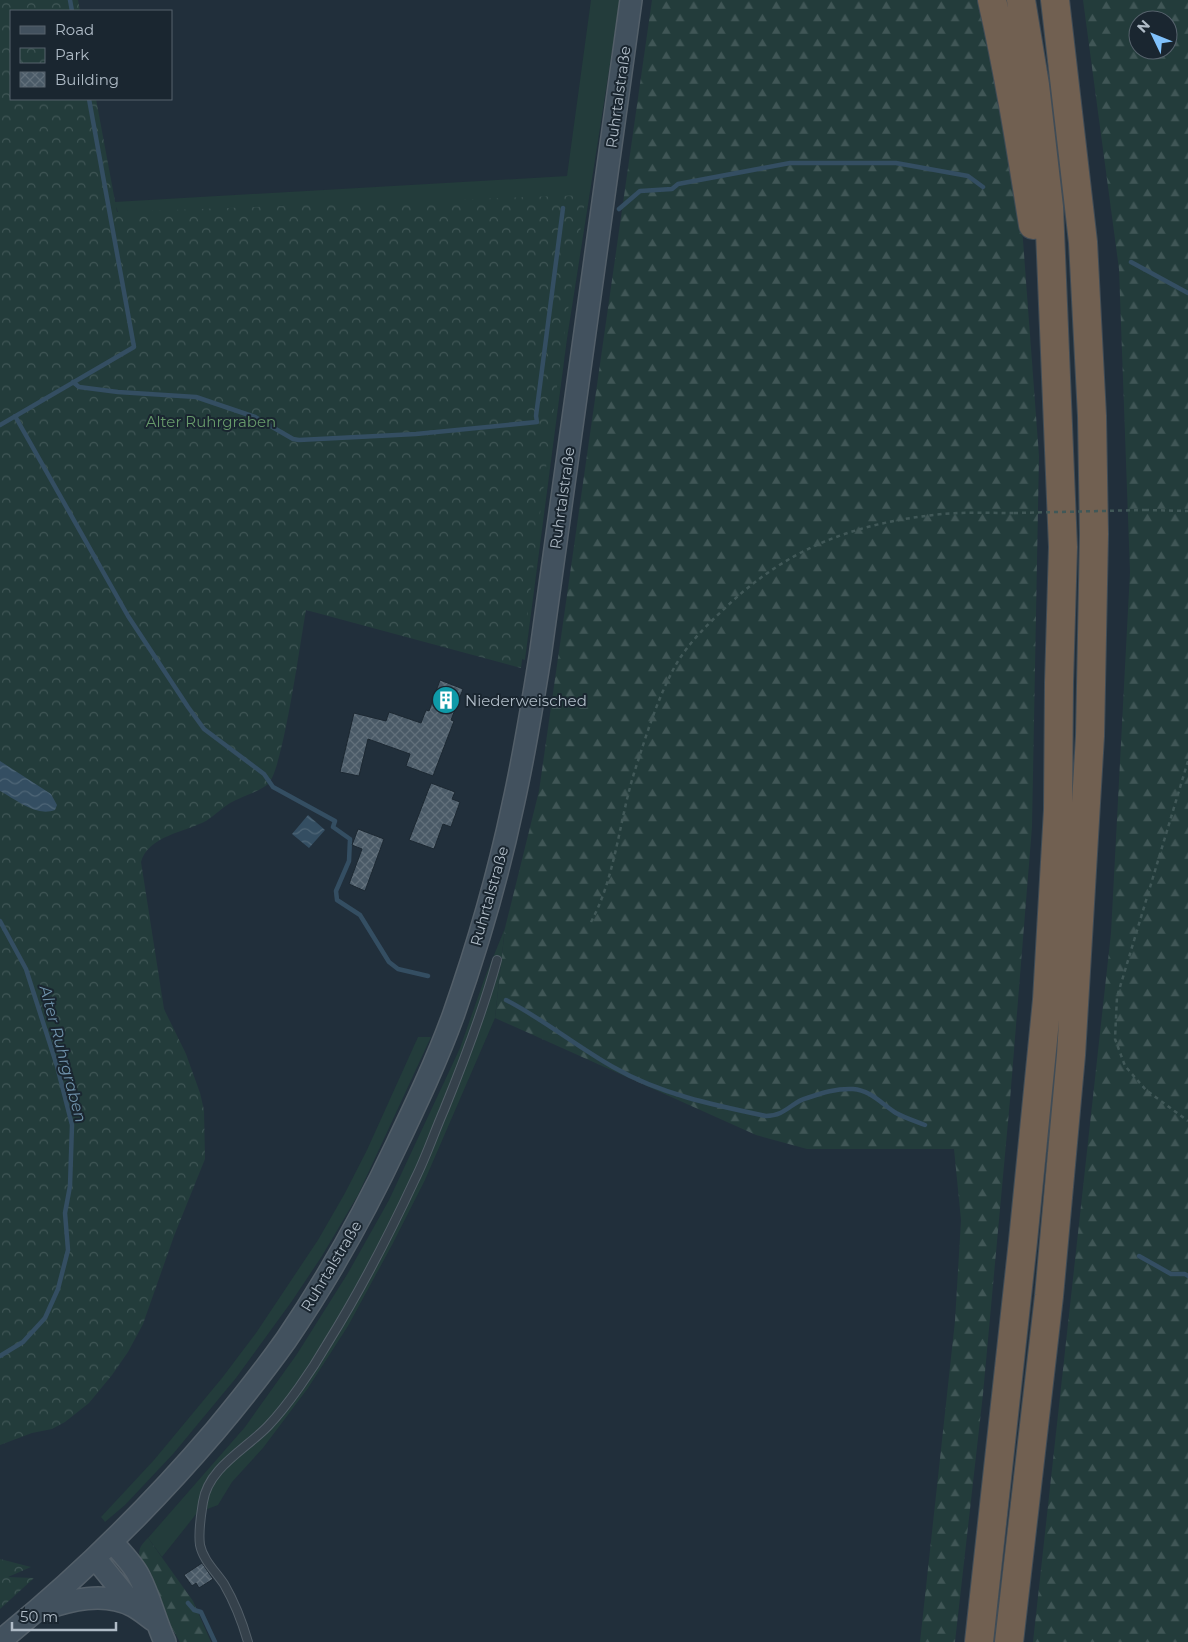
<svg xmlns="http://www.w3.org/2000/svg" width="1188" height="1642" font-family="Montserrat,sans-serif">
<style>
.green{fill:#233c3b}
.forest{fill:url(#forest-firs);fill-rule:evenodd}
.park{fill:url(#park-crowns)}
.water{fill:url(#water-waves)}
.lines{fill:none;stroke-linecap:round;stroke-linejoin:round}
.stream{stroke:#344e62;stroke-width:4.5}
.building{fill:url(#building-cross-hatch);stroke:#1c2832}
.lane-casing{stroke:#535f69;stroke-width:10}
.secondary-casing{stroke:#535f69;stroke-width:24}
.highway-casing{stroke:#404c56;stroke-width:30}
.path{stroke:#415858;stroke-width:2.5;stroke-dasharray:4 4;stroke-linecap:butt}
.lane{stroke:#35414b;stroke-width:8}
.secondary{stroke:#42515e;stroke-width:21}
.highway{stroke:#716051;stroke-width:28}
.path-bridge{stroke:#415858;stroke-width:2.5;stroke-dasharray:4 4;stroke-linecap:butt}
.labels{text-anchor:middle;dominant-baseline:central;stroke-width:4;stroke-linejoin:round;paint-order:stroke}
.street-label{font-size:15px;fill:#b0bcc7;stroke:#1a2630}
.park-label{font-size:15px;fill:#66996a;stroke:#1a2630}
.poi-label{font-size:15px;fill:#b0bcc7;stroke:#1a2630;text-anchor:start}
.water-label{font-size:16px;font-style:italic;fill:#6f92ab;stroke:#1a2630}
</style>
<defs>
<pattern id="forest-firs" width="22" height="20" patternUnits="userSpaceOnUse" patternTransform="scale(1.25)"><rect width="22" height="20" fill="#233c3b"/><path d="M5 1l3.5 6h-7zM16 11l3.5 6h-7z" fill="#405656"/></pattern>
<pattern id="park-crowns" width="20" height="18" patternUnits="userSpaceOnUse" patternTransform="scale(1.25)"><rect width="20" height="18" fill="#233c3b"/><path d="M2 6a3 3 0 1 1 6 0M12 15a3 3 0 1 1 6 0" fill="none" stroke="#405656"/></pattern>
<pattern id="water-waves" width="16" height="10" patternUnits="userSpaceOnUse" patternTransform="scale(1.25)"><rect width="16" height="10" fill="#344e62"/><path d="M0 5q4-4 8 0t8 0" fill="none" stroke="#4f6677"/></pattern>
<pattern id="building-cross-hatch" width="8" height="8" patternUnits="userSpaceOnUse" patternTransform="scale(1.25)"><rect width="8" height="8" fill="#4a5a67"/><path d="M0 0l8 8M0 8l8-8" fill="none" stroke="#62707b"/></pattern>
</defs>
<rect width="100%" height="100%" fill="#212f3b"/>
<path class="green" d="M 0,0 L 11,11 L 11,99 L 117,353 L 121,220 L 114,202 L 567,176 L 591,0 L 620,0 L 567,339 L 525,660 L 507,655 L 11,432 Z
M 505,928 L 495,1018 L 425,1180 L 392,1245 L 348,1326 L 308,1388 L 263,1448 L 232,1482 L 218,1505 L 197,1513 L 162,1557 L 148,1538 L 245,1427 L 297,1354 L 348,1273 L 389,1200 L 460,1048 L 485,977 Z
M 418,1037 L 431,1037 L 358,1195 L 322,1256 L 292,1301 L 236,1378 L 173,1454 L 125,1505 L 105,1522 L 101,1517 L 154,1460 L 222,1378 L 256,1333 L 318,1240 L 345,1193 L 367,1150 Z"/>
<path class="forest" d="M 652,0 L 979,0 L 1022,227 L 1039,456 L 1032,827 L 1010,1100 L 983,1394 L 955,1642 L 920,1642 L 955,1321 L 961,1220 L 954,1149 L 807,1149 L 756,1135 L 495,1018 L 505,928 L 539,791 Z
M 1083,0 L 1188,0 L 1188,1642 L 1033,1642 L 1111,933 L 1130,572 L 1119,269 ZM 1138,20 L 1168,20 L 1168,50 L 1138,50 Z
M 148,1538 L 193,1601 L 211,1642 L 180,1642 C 169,1623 140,1574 139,1554 C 139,1547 143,1543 148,1538 Z"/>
<path class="park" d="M 0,0 L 78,0 L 80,11 L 11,11 L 11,99 L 96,99 L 117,212 L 586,195 C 560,352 540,510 521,668 L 306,610 C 301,637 283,771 268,784 C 262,790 242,797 234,801 C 223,806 216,815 206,821 C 185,832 148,836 141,862 L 164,1009 L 186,1054 L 200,1093 L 204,1110 L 205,1159 L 174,1236 L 143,1324 L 128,1352 L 112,1375 L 89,1403 L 65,1422 L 52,1429 L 32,1433 L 0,1445 Z
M 0,1559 L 31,1567 L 8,1577 L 34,1578 L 0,1609 Z"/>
<path class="water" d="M 0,761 L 51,794 L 57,805 L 55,810 C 36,817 17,800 0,791 Z
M 308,815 L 325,830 L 309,848 L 292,834 Z"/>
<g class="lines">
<path class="stream" d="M 70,0 L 72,11
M 619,209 L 640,191 L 672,189 L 678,184 L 790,163 L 896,163 L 968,176 L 983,187
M 1131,262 L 1188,293
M 73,382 L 79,387 L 118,392 L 196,397 L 255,417 L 293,439 L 299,440 L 416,434 L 537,422 L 536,416 L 563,208
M 15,416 L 128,616 L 188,707 L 204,729 L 264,774 L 273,787 L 335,821 L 333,827 L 350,839 L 349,861 L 336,891 L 337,900 L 360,915 L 389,962 L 398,969 L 428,976
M 0,425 L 134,347 L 89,99
M 0,921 L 26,969 L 57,1066 L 72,1125 L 70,1186 L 65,1213 L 68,1250 L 58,1289 L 45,1318 L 23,1342 L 0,1356
M 506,1000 C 543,1019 576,1046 613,1067 C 660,1094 713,1105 766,1116 C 786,1116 791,1102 807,1098 C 822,1093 837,1088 853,1089 C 870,1090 882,1104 896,1113 C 905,1118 915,1121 925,1125
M 1139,1256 L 1171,1274 L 1185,1274 L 1188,1276
M 188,1603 L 194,1610 L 201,1612 L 215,1642"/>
</g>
<path class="building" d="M 440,680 L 463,689 L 451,720 L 454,721 L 433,776 L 406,766 L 410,754 L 368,739 L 359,776 L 340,772 L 354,713 L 386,721 L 389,712 L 421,723 L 426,710 L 429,711 Z
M 431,783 L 455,792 L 452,799 L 460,802 L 451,827 L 443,824 L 434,849 L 409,840 Z
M 358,829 L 384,839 L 365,891 L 349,884 L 362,849 L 352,845 Z
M 202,1563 L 213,1579 L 199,1588 L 196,1583 L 192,1586 L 184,1575 Z"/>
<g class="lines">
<g class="lane-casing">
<path id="lane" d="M 248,1642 C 242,1621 235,1603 224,1584 C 216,1572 203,1560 200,1545 C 198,1531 201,1515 203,1502 C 208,1468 246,1449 268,1426 C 288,1405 312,1370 327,1344 C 360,1291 389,1235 415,1179 C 426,1157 434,1133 444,1110 C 464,1061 483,1011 497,960"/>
</g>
<g class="secondary-casing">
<path id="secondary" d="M 112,1542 C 121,1552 133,1564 139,1576 C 150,1597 155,1620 165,1642
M 95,1558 L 134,1606
M 41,1610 C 70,1600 104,1591 133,1606 C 141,1610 148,1617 156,1622
M 0,1641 C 78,1578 150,1507 215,1431 C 240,1401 264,1371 286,1340 C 329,1277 365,1212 397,1144 C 417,1102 437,1060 453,1016 C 477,948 498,876 513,805 C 524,756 532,707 540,657 L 631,0"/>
</g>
<g class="highway-casing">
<path id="highway" d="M 992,0 C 1009,74 1021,150 1033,225
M 979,1642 L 1023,1241 L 1047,1000 L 1058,810 L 1059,683 L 1063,547 L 1049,207 L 1035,85 L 1021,0
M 1009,1642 L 1049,1296 L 1071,1055 L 1090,736 L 1094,534 L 1092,416 L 1083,242 L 1055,0"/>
</g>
<path class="path" d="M 1145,510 L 1188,511
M 1188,761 L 1117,997 L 1115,1039 L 1125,1066 L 1146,1090 L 1188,1121
M 591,922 C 616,876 619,820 635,770 C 646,736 657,700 674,668 C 686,646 704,628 722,611 C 786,548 854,523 942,514 C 965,512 990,513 1014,513"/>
<use href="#lane" class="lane"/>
<use href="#secondary" class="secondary"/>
<use href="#highway" class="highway"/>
<path class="path-bridge" d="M 1014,513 L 1145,510"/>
</g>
<defs>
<g id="building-disc" transform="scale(1.4375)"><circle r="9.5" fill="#0f9aa8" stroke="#1a2630"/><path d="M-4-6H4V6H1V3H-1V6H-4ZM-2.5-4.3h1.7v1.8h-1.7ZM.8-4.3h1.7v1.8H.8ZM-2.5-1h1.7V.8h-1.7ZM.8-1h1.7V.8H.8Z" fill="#fff"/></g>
</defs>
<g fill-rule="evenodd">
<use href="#building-disc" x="446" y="700"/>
</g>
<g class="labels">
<g class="street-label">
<text transform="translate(618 97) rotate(-82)">Ruhrtalstraße</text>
<text transform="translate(562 498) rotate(-82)">Ruhrtalstraße</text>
<text transform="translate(489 896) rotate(-74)">Ruhrtalstraße</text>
<text transform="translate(331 1266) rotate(-59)">Ruhrtalstraße</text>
</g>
<g class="park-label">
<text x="211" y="421">Alter Ruhrgraben</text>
</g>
<g class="poi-label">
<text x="465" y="700">Niederweisched</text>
</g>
<g class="water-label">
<text transform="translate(63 1054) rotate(75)">Alter Ruhrgraben</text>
</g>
</g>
<rect x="10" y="10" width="162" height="90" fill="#1a2630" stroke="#56626c"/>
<rect x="20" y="26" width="25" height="8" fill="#42515e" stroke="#56626c"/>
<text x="55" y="35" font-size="15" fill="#b0bcc7">Road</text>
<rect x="20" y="48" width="25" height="15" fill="url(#park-crowns)" stroke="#56626c"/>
<text x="55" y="60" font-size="15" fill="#b0bcc7">Park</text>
<rect x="20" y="72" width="25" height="15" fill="url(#building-cross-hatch)" stroke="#56626c"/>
<text x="55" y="85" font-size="15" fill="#b0bcc7">Building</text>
<g transform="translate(1153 35) rotate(313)"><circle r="24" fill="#1a2630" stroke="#56626c"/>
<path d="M0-4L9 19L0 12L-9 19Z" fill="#80c1fb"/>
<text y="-8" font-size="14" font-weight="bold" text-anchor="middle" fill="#b0bcc7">N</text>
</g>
<path d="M12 1622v8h104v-8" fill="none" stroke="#b0bcc7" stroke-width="2.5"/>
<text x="20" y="1622" font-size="15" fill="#b0bcc7" stroke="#1a2630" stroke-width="4" paint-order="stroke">50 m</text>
</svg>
